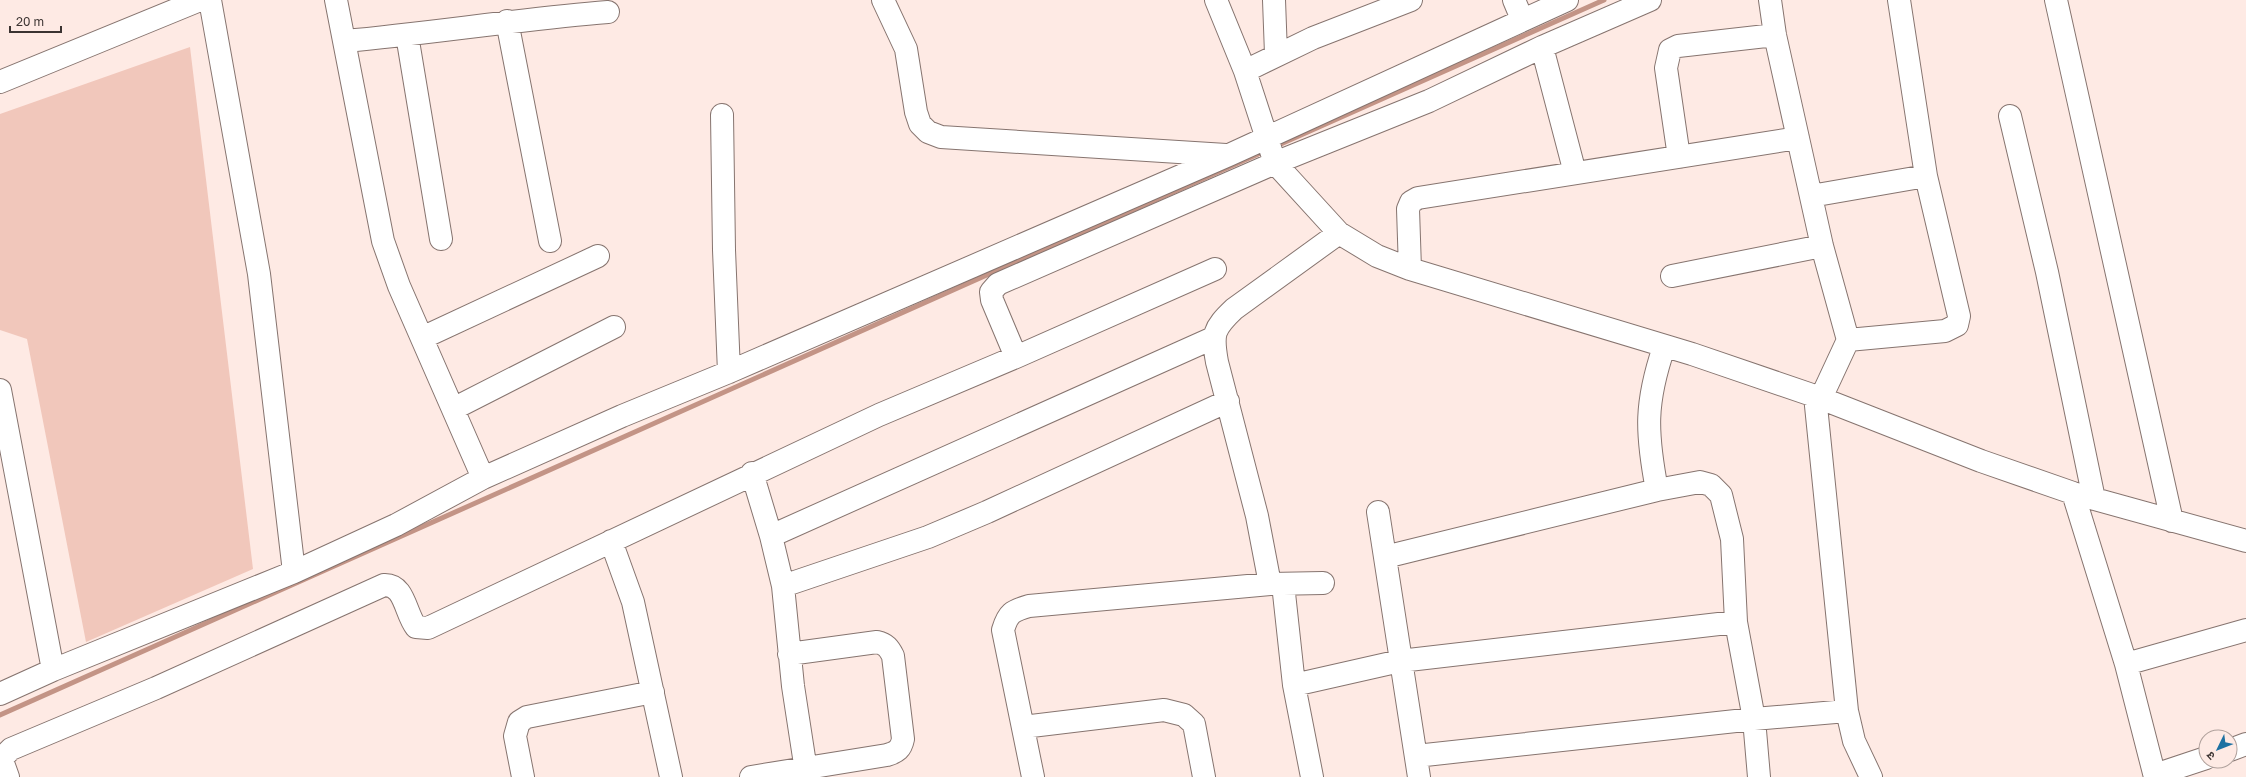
<svg xmlns="http://www.w3.org/2000/svg" width="2246" height="777" font-family="'Golos Text','Noto Sans Devanagari',sans-serif">
<style>
.green{fill:#f1c7bb}
.lines{fill:none;stroke-linecap:round;stroke-linejoin:round}
.stream{stroke:#c39486;stroke-width:5}
.minor-casing{stroke:#86746f;stroke-width:24}
.minor{stroke:#fff;stroke-width:22}
</style>
<rect width="100%" height="100%" fill="#feeae4"/>
<path class="green" d="M 190,47 L 253,569 L 86,642 L 27,339 L 0,330 L 0,114 Z"/>
<g class="lines">
<path class="stream" d="M 1274,147 L 1604,0
M 0,715 L 1265,151"/>
<g class="minor-casing">
<path id="minor" d="M 210,0 L 259,274 L 294,572 L 396,525 L 483,478 L 622,416 L 729,372 L 1229,155 L 1567,0
M 336,0 L 383,241 L 399,286 L 483,478
M 883,0 L 906,49 L 916,112 L 920,124 L 928,132 L 941,137 L 1226,155
M 1216,0 L 1245,71 L 1275,163 L 1339,233 L 1377,256 L 1410,269 L 1692,354 L 1815,396 L 1981,461 L 2073,493 L 2246,541
M 1274,0 L 1276,54
M 1514,0 L 1522,19
M 1770,0 L 1775,35 L 1822,246 L 1848,340 L 1945,331 L 1957,325 L 1959,316 L 1926,176 L 1899,0
M 2056,0 L 2172,521
M 507,21 L 550,241
M 407,35 L 441,239
M 345,41 C 433,33 520,19 608,12
M 1542,47 L 1575,173
M 1245,71 L 1313,38 L 1411,0
M 0,82 L 200,0
M 722,115 L 724,250 L 729,372
M 2010,116 L 2047,272 L 2094,499
M 1679,157 L 1666,68 L 1670,50 L 1678,46 L 1775,35
M 1811,196 L 1926,176
M 1410,269 L 1408,209 L 1411,202 L 1418,198 L 1798,138
M 1672,276 L 1822,246
M 422,338 L 598,256
M 1016,357 L 992,300 L 991,292 L 998,284 L 1275,163 L 1429,101 L 1542,47 L 1650,0
M 0,390 L 53,670
M 1815,396 L 1847,711 L 1854,741 L 1871,777
M 1821,398 L 1848,340
M 453,409 L 614,327
M 752,473 L 771,536 L 783,586 L 793,686 L 807,777
M 1657,490 C 1646,432 1645,403 1664,347
M 2073,493 L 2126,664
M 1378,512 L 1419,777
M 771,536 L 1213,338
M 611,541 L 633,602 L 671,777
M 1385,557 L 1657,490 L 1700,482 L 1711,485 L 1721,495 L 1732,539 L 1736,622 L 1754,719 L 1759,777
M 1270,584 L 1257,516 L 1217,362 C 1212,334 1213,329 1234,309 L 1339,233
M 1283,584 L 1294,685 L 1312,777
M 783,586 L 928,537 L 987,512 L 1228,401
M 1294,685 L 1400,661 L 1736,622
M 0,694 L 53,670 L 294,572
M 1023,727 L 1164,710 L 1184,715 L 1194,724 L 1204,777
M 2230,750 L 2246,744
M 1416,756 L 1754,719 L 1847,711
M 2155,775 L 2206,758
M 8,777 L 3,763 L 4,756 L 11,749 L 156,688 L 384,585 C 405,584 405,613 416,627 L 428,628 L 879,415 L 1016,357 L 1215,269
M 523,777 L 515,736 L 519,722 L 527,717 L 653,692
M 751,777 L 887,755 C 897,752 901,749 903,739 L 893,656 C 889,648 886,644 877,642 L 789,654
M 1033,777 L 1003,630 C 1008,613 1012,611 1029,606 L 1270,584 L 1323,583
M 2155,777 L 2126,664 L 2246,630"/>
</g>
<use href="#minor" class="minor"/>
</g>
<g transform="translate(2218 749) rotate(227)"><circle r="19" fill="#feeae4" stroke="#b0a19c"/>
<path d="M0-3L7 15L0 10L-7 15Z" fill="#1d71a2"/>
<text y="-6" font-size="11" font-weight="bold" text-anchor="middle" fill="#3b3331">उ</text>
</g>
<path d="M10 26v6h51v-6" fill="none" stroke="#3b3331" stroke-width="2"/>
<text x="16" y="26" font-size="12" fill="#3b3331" stroke="#feeae4" stroke-width="3" paint-order="stroke">20 m</text>
</svg>
